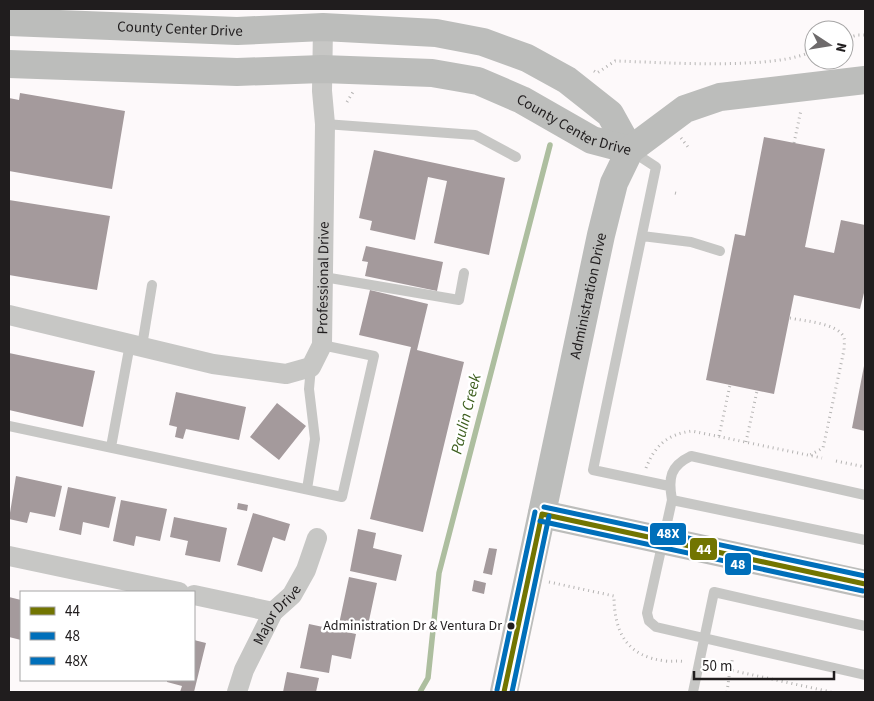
<svg xmlns="http://www.w3.org/2000/svg" width="874" height="701" font-family="'Source Sans 3',sans-serif">
<style>
.lines{fill:none;stroke-linecap:round;stroke-linejoin:round}
.stream{stroke:#adbe9f;stroke-width:5.5}
.building{fill:#a49a9c}
.path{stroke:#b5b4b3;stroke-width:3;stroke-dasharray:1 4;stroke-linecap:butt}
.lane{stroke:#c7c7c5;stroke-width:10}
.street{stroke:#c7c7c5;stroke-width:20}
.secondary{stroke:#bcbdbb;stroke-width:28}
.bus-1-casing{stroke:#fff;stroke-width:9}
.bus-2-casing{stroke:#fff;stroke-width:9}
.bus-3-casing{stroke:#fff;stroke-width:9}
.bus-1{stroke:#727501;stroke-width:5}
.bus-2{stroke:#006fba;stroke-width:5}
.bus-3{stroke:#006fba;stroke-width:5}
.bus-dot{fill:#201d1e;stroke:#fff;stroke-width:2}
.labels{text-anchor:middle;dominant-baseline:central;stroke-width:5;stroke-linejoin:round;paint-order:stroke}
.bus-label{font-size:14px;fill:#201d1e;stroke:#fff;text-anchor:end}
.street-label{font-size:15px;fill:#201d1e;stroke:#fff}
.water-label{font-size:16px;font-style:italic;fill:#3d5e1e;stroke:#fff}
.line-badge{stroke:#fff;stroke-width:2}
.badge-label{font-size:14px;text-anchor:middle;font-weight:bold;fill:#fff}
</style>
<rect width="100%" height="100%" fill="#fdf9fa"/>
<g class="lines">
<path class="stream" d="M 420,692 L 428,678 L 439,573 L 550,145"/>
</g>
<path class="building" d="M 20,93 L 125,111 L 112,189 L 9,171 L 9,98 L 19,100 Z
M 764,137 L 825,149 L 805,247 L 834,253 L 841,220 L 865,225 L 865,289 L 860,309 L 794,295 L 774,394 L 706,380 L 735,234 L 745,236 Z
M 374,150 L 505,178 L 489,255 L 434,243 L 447,181 L 428,177 L 415,240 L 370,230 L 372,221 L 359,218 Z
M 9,200 L 110,216 L 97,290 L 9,275 Z
M 366,246 L 443,262 L 437,291 L 365,276 L 368,262 L 362,261 Z
M 370,290 L 428,304 L 417,350 L 464,362 L 423,532 L 370,519 L 411,347 L 359,335 Z
M 9,353 L 95,371 L 83,427 L 9,410 Z
M 864,366 L 865,366 L 865,431 L 852,428 Z
M 176,392 L 246,407 L 239,440 L 186,429 L 183,439 L 175,437 L 177,427 L 169,425 Z
M 277,403 L 306,426 L 279,460 L 250,437 Z
M 16,476 L 62,486 L 55,517 L 30,512 L 27,523 L 9,519 Z
M 68,487 L 116,497 L 109,528 L 83,522 L 81,535 L 59,530 Z
M 121,500 L 167,509 L 160,541 L 136,536 L 134,546 L 113,541 Z
M 238,503 L 248,505 L 247,511 L 237,509 Z
M 253,513 L 290,524 L 285,541 L 273,537 L 262,572 L 237,565 Z
M 174,517 L 227,528 L 220,562 L 185,555 L 188,541 L 170,537 Z
M 358,529 L 376,533 L 373,548 L 402,555 L 396,581 L 350,571 Z
M 489,548 L 497,549 L 492,575 L 483,573 Z
M 349,577 L 377,583 L 367,630 L 339,624 Z
M 474,580 L 486,583 L 484,594 L 472,591 Z
M 9,597 L 21,600 L 21,640 L 9,637 Z
M 309,624 L 356,634 L 351,659 L 332,655 L 329,673 L 300,668 Z
M 194,640 L 206,643 L 194,692 L 180,692 L 182,686 L 167,682 L 167,680 L 194,680 Z
M 287,672 L 319,678 L 316,692 L 283,692 Z"/>
<g class="lines">
<path class="path" d="M 844,39 L 857,35 L 865,35
M 594,71 L 597,73 L 615,61 C 659,62 780,71 814,50
M 347,102 L 353,92
M 681,138 L 688,147
M 794,143 L 801,110
M 675,193 L 679,194
M 790,318 C 803,321 839,323 844,338 C 845,341 844,346 844,350 L 823,448 L 810,455
M 719,436 L 730,385
M 746,442 L 757,391
M 836,461 L 865,467
M 646,468 C 655,445 668,434 692,431 L 822,458
M 549,582 L 614,596 C 614,632 627,657 666,661 C 673,662 678,660 685,662
M 724,670 L 730,670 L 733,657
M 727,692 L 730,670 L 831,692"/>
<path class="lane" d="M 325,124 L 475,135 L 516,157
M 633,152 L 656,167 L 593,470 L 669,486
M 642,236 L 691,242 L 720,251
M 324,277 L 459,300 L 464,273
M 142,346 L 152,285
M 9,426 L 342,497 L 374,356 L 322,345
M 111,447 L 130,344
M 307,489 L 315,439 L 309,389 L 311,367
M 865,495 L 691,456 C 670,466 668,478 672,500 L 647,613 L 649,621 L 656,627 L 865,675
M 672,500 L 865,540
M 693,692 L 714,592 L 865,626"/>
<g class="street">
<path id="s1" d="M 9,315 L 213,364 L 286,374 L 311,367 L 322,345 L 325,124 L 322,91 L 323,27"/>
<path d="M 9,556 L 179,592"/>
<path d="M 194,595 L 273,612"/>
<path id="s2" d="M 237,692 L 244,670 L 273,612 L 292,595 L 306,570 L 317,538"/>
</g>
<g class="secondary">
<path id="s3" d="M 9,22 L 237,31 L 323,27 L 436,33 L 483,42 L 527,58 L 567,80 L 610,114 L 630,150"/>
<path id="s4" d="M 9,64 L 237,72 L 322,69 L 432,73 L 478,81 L 522,100 L 592,140 L 630,150"/>
<path d="M 542,514 L 865,584"/>
<path id="s5" d="M 504,692 L 601,235 L 614,183 L 630,150 L 685,109 L 720,97 L 865,80"/>
</g>
<g class="bus-1-casing">
<path id="bus-1" d="M 542,514 L 865,584
M 504,692 L 542,514"/>
</g>
<g class="bus-2-casing">
<path id="bus-2" d="M 540,521 L 863,591
M 512,692 L 549,516"/>
</g>
<g class="bus-3-casing">
<path id="bus-3" d="M 544,507 L 865,576
M 497,690 L 535,512"/>
</g>
<use href="#bus-1" class="bus-1"/>
<use href="#bus-2" class="bus-2"/>
<use href="#bus-3" class="bus-3"/>
</g>
<circle class="bus-dot" cx="511" cy="626" r="4.5"/>
<g class="labels">
<g class="bus-label">
<text x="502" y="626">Administration Dr &amp; Ventura Dr</text>
</g>
<g class="street-label">
<text stroke="none"><textPath href="#s3" startOffset="171">County Center Drive</textPath></text>
<text stroke="none"><textPath href="#s4" startOffset="576">County Center Drive</textPath></text>
<text stroke="none"><textPath href="#s1" startOffset="401">Professional Drive</textPath></text>
<text stroke="none"><textPath href="#s5" startOffset="405">Administration Drive</textPath></text>
<text stroke="none"><textPath href="#s2" startOffset="88">Major Drive</textPath></text>
</g>
<g class="water-label">
<text transform="translate(466 414) rotate(-76)">Paulin Creek</text>
</g>
</g>
<g class="line-badge">
<rect x="649" y="522" width="38" height="24" rx="5" fill="#006fba"/>
<rect x="689" y="537" width="29" height="24" rx="5" fill="#727501"/>
<rect x="724" y="552" width="28" height="24" rx="5" fill="#006fba"/>
</g>
<g class="badge-label">
<text x="668" y="538">48X</text>
<text x="704" y="554">44</text>
<text x="738" y="569">48</text>
</g>
<rect width="874" height="701" fill="none" stroke="#201d1e" stroke-width="20"/>
<rect x="20" y="591" width="175" height="90" fill="#ffffff" stroke="#a6a5a5"/>
<rect x="30" y="607" width="25" height="8" fill="#727501" stroke="#a6a5a5"/>
<text x="65" y="616" font-size="15" fill="#201d1e">44</text>
<rect x="30" y="632" width="25" height="8" fill="#006fba" stroke="#a6a5a5"/>
<text x="65" y="641" font-size="15" fill="#201d1e">48</text>
<rect x="30" y="657" width="25" height="8" fill="#006fba" stroke="#a6a5a5"/>
<text x="65" y="666" font-size="15" fill="#201d1e">48X</text>
<g transform="translate(829 45) rotate(102)"><circle r="24" fill="#ffffff" stroke="#a6a5a5"/>
<path d="M0-4L9 19L0 12L-9 19Z" fill="#6d6a6b"/>
<text y="-8" font-size="14" font-weight="bold" text-anchor="middle" fill="#201d1e">N</text>
</g>
<path d="M694 671v8h140v-8" fill="none" stroke="#201d1e" stroke-width="2.5"/>
<text x="702" y="671" font-size="15" fill="#201d1e" stroke="#ffffff" stroke-width="4" paint-order="stroke">50 m</text>
</svg>
